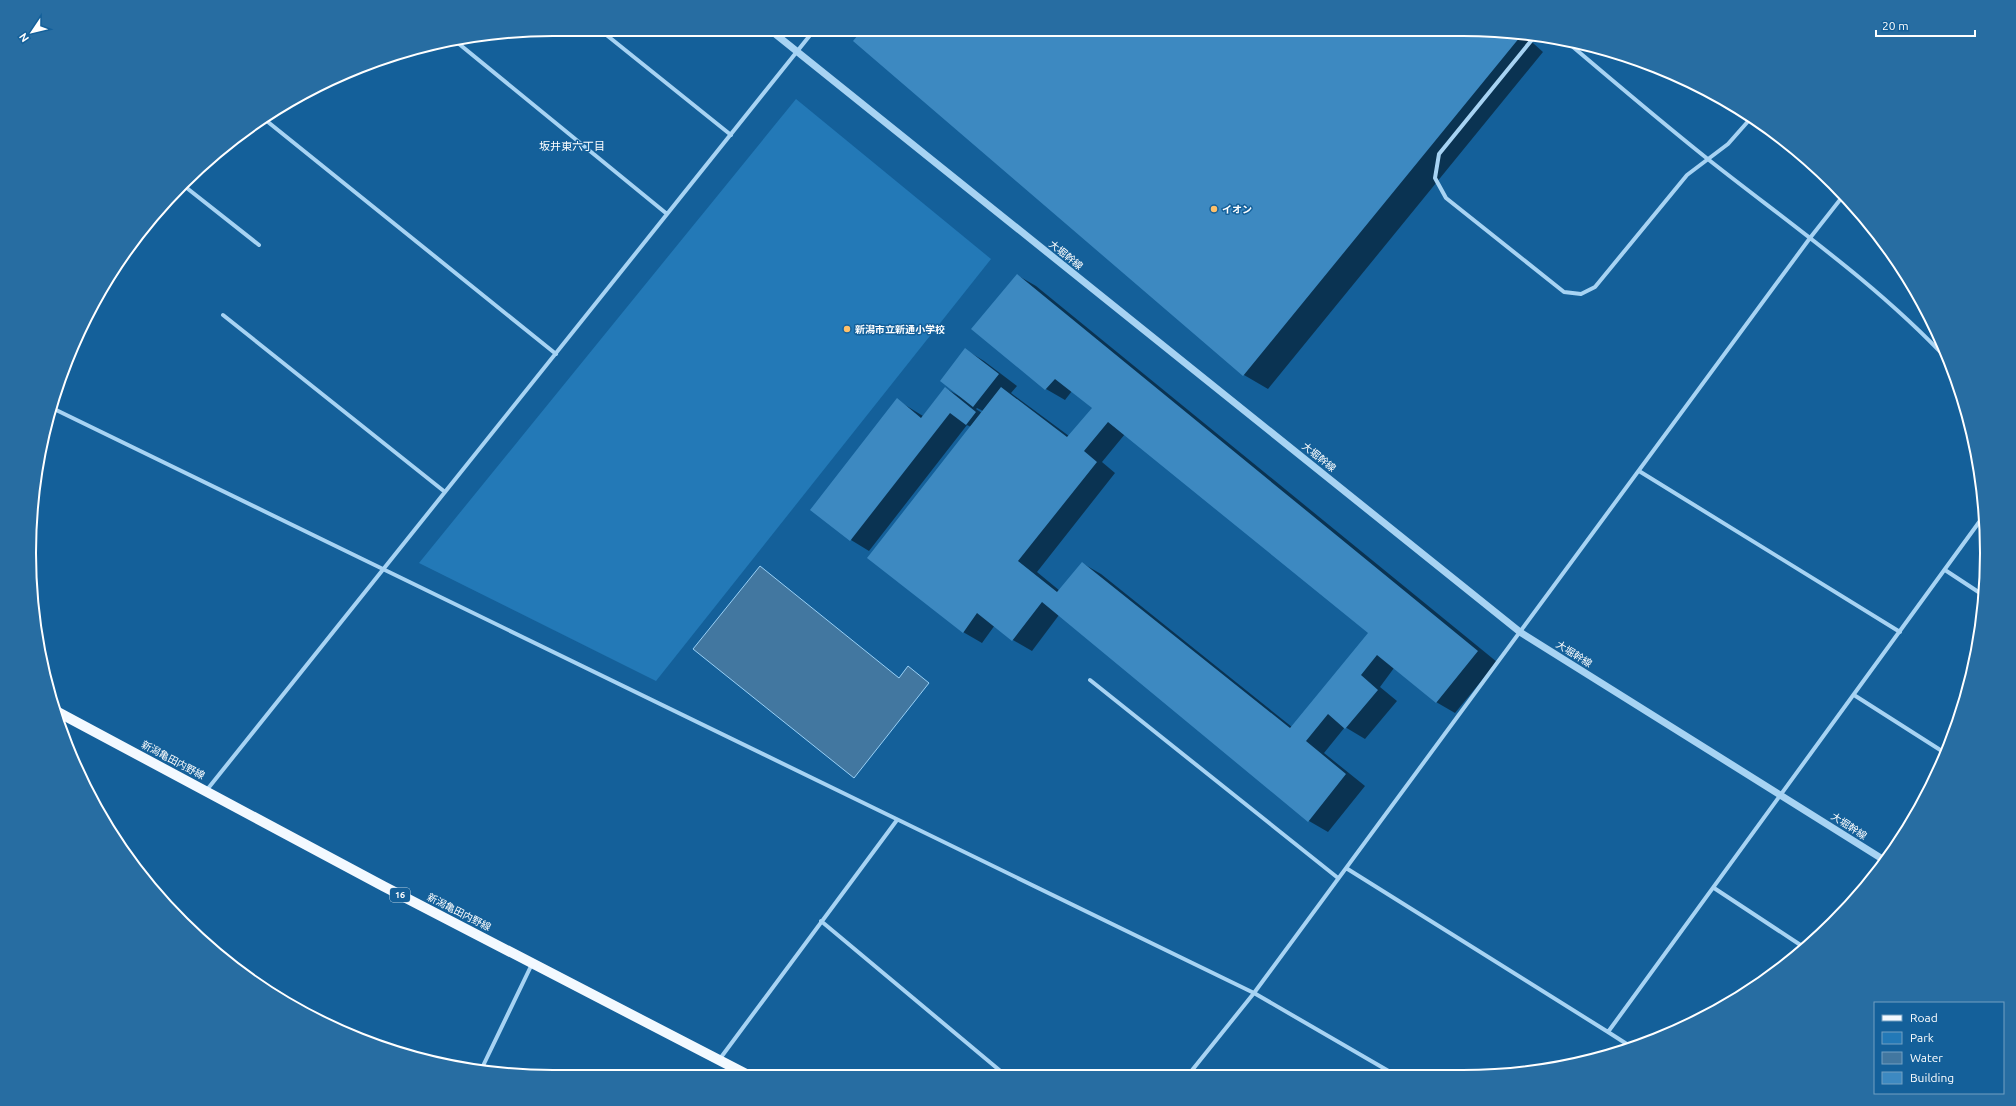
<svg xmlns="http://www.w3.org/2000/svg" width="2016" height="1106" font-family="Ubuntu,'Noto Sans JP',sans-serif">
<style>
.green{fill:#2379b7}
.water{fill:#4277a0;stroke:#99d0f6}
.shadow{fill:#0007;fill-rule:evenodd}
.building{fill:#3d89c1;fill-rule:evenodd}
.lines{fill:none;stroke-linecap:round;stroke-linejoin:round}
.minor{stroke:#a7d3f3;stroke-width:4}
.tertiary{stroke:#a7d3f3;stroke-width:7}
.primary{stroke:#f3f9ff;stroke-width:10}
.poi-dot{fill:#ffc069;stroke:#14609a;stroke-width:1.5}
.labels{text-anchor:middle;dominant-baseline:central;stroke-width:3;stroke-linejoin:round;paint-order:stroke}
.shield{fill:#14609a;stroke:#b8cfe1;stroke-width:1}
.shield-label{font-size:9px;font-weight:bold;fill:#fff}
.poi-label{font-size:10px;font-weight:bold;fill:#fff;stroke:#14609a;text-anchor:start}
.street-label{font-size:10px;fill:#fff;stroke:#14609a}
.neighbourhood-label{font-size:11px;fill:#fff;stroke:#14609a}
.rim{fill:none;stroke:#fff;stroke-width:2}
</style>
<rect width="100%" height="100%" fill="#14609a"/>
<path class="green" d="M 796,99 L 991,259 L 656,681 L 419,563 Z"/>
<path class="water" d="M 760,566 L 899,678 L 908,666 L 929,683 L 854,778 L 693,649 Z"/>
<path class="shadow" d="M 1497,30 L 1523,34 L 1543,52 L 1268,389 L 1244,375 L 855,41 Z
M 1017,275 L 1036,286 L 1497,662 L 1455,713 L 1436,702 L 1394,668 L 1380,687 L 1397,701 L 1365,739 L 1345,727 L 1324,753 L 1365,786 L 1328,832 L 1309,821 L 1059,615 L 1032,651 L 1013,640 L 995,625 L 982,643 L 963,632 L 971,427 L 967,425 L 869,551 L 851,540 L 897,400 L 923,416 L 945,388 L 961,397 L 966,350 L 984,361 L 1017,386 L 1011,393 L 1069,436 L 1093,408 L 1072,391 L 1065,400 L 1046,389 L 973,329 ZM 977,408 L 983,411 L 982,413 L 976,409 ZM 1125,434 L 1369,633 L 1292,727 L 1101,574 L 1082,563 L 1060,591 L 1037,572 L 1115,473 L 1102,462 Z"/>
<path class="building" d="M 863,29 L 1497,30 L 1515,33 L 1520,37 L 1243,376 L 853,41 Z
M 1017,274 L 1478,651 L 1436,703 L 1377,655 L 1361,675 L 1378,690 L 1345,729 L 1328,714 L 1306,741 L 1346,774 L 1308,822 L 1042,602 L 1012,641 L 977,613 L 963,633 L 867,558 L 1001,387 L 1067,437 L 1092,408 L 1055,379 L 1045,390 L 971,329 ZM 1108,422 L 1368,633 L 1290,728 L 1082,562 L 1057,592 L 1018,561 L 1097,462 L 1084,451 Z
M 965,348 L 999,374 L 973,407 L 940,381 Z
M 945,387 L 976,412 L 966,425 L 950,413 L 850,541 L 810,510 L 897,398 L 921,418 Z"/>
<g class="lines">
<path class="minor" d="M 599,29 L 731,135
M 1535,36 L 1439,154 L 1435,178 L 1446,198 L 1564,292 L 1581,294 L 1595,287 L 1687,175 L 1728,144 L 1751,118
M 453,39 L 667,214
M 1566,41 C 1613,81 1660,121 1709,160 C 1790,224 1877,284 1948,360
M 263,118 L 556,354
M 183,185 L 259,245
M 223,315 L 445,492
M 50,407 L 1254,993 L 1392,1073
M 1639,471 L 1900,632
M 1945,570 L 1983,595
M 1090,680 L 1338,878
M 1854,695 L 1945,753
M 206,791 L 815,29
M 1346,868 L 1608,1032
M 1714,888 L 1802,946
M 821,921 L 1004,1074
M 1633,1048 L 1608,1032 L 1985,514
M 719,1060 L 897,820
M 481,1070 L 532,964
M 1189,1074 L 1254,993 L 1810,238 L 1843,196"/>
<path class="tertiary" d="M 769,29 L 1520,632 L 1884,860"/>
<path class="primary" d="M 54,710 L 383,886 L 748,1075"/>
</g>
<g class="poi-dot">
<circle cx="1214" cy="209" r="4"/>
<circle cx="847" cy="329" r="4"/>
</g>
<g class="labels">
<rect class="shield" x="390" y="888" width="20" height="14" rx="3"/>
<g class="shield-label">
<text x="400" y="895">16</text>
</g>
<g class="poi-label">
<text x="1222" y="209">イオン</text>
<text x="855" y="329">新潟市立新通小学校</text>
</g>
<g class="street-label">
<text transform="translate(1066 255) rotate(39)">大堀幹線</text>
<text transform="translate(1319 457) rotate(39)">大堀幹線</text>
<text transform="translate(1574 654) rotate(32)">大堀幹線</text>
<text transform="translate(173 760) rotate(28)">新潟亀田内野線</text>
<text transform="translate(1849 826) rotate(33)">大堀幹線</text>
<text transform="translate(459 912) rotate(27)">新潟亀田内野線</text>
</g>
<g class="neighbourhood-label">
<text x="572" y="146">坂井東六丁目</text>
</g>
</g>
<path d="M0 0H2016V1106H0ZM553 36H1463A517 517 0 0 1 1980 553V553A517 517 0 0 1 1463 1070H553A517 517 0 0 1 36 553V553A517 517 0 0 1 553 36Z" fill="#276da2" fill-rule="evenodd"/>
<path class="rim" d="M553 36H1463A517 517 0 0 1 1980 553V553A517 517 0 0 1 1463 1070H553A517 517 0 0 1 36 553V553A517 517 0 0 1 553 36Z"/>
<rect x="1874" y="1002" width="130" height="92" fill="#14609a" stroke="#72a0c2"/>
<rect x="1882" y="1015" width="20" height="6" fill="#f3f9ff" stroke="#72a0c2"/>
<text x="1910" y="1022" font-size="12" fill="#ffffff">Road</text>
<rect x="1882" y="1032" width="20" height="12" fill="#2379b7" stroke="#72a0c2"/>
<text x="1910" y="1042" font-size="12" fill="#ffffff">Park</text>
<rect x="1882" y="1052" width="20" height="12" fill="#4277a0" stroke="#72a0c2"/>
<text x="1910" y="1062" font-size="12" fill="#ffffff">Water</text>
<rect x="1882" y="1072" width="20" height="12" fill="#3d89c1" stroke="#72a0c2"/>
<text x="1910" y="1082" font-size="12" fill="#ffffff">Building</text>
<g transform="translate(32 32) rotate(235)" stroke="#14609a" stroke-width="3" paint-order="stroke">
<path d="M0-3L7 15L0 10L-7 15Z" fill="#ffffff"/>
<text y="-6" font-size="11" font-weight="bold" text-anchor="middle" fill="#ffffff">N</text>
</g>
<path d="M1876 30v6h99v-6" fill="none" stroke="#ffffff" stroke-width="2"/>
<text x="1882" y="30" font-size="12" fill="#ffffff" stroke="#14609a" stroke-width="3" paint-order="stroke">20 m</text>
</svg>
